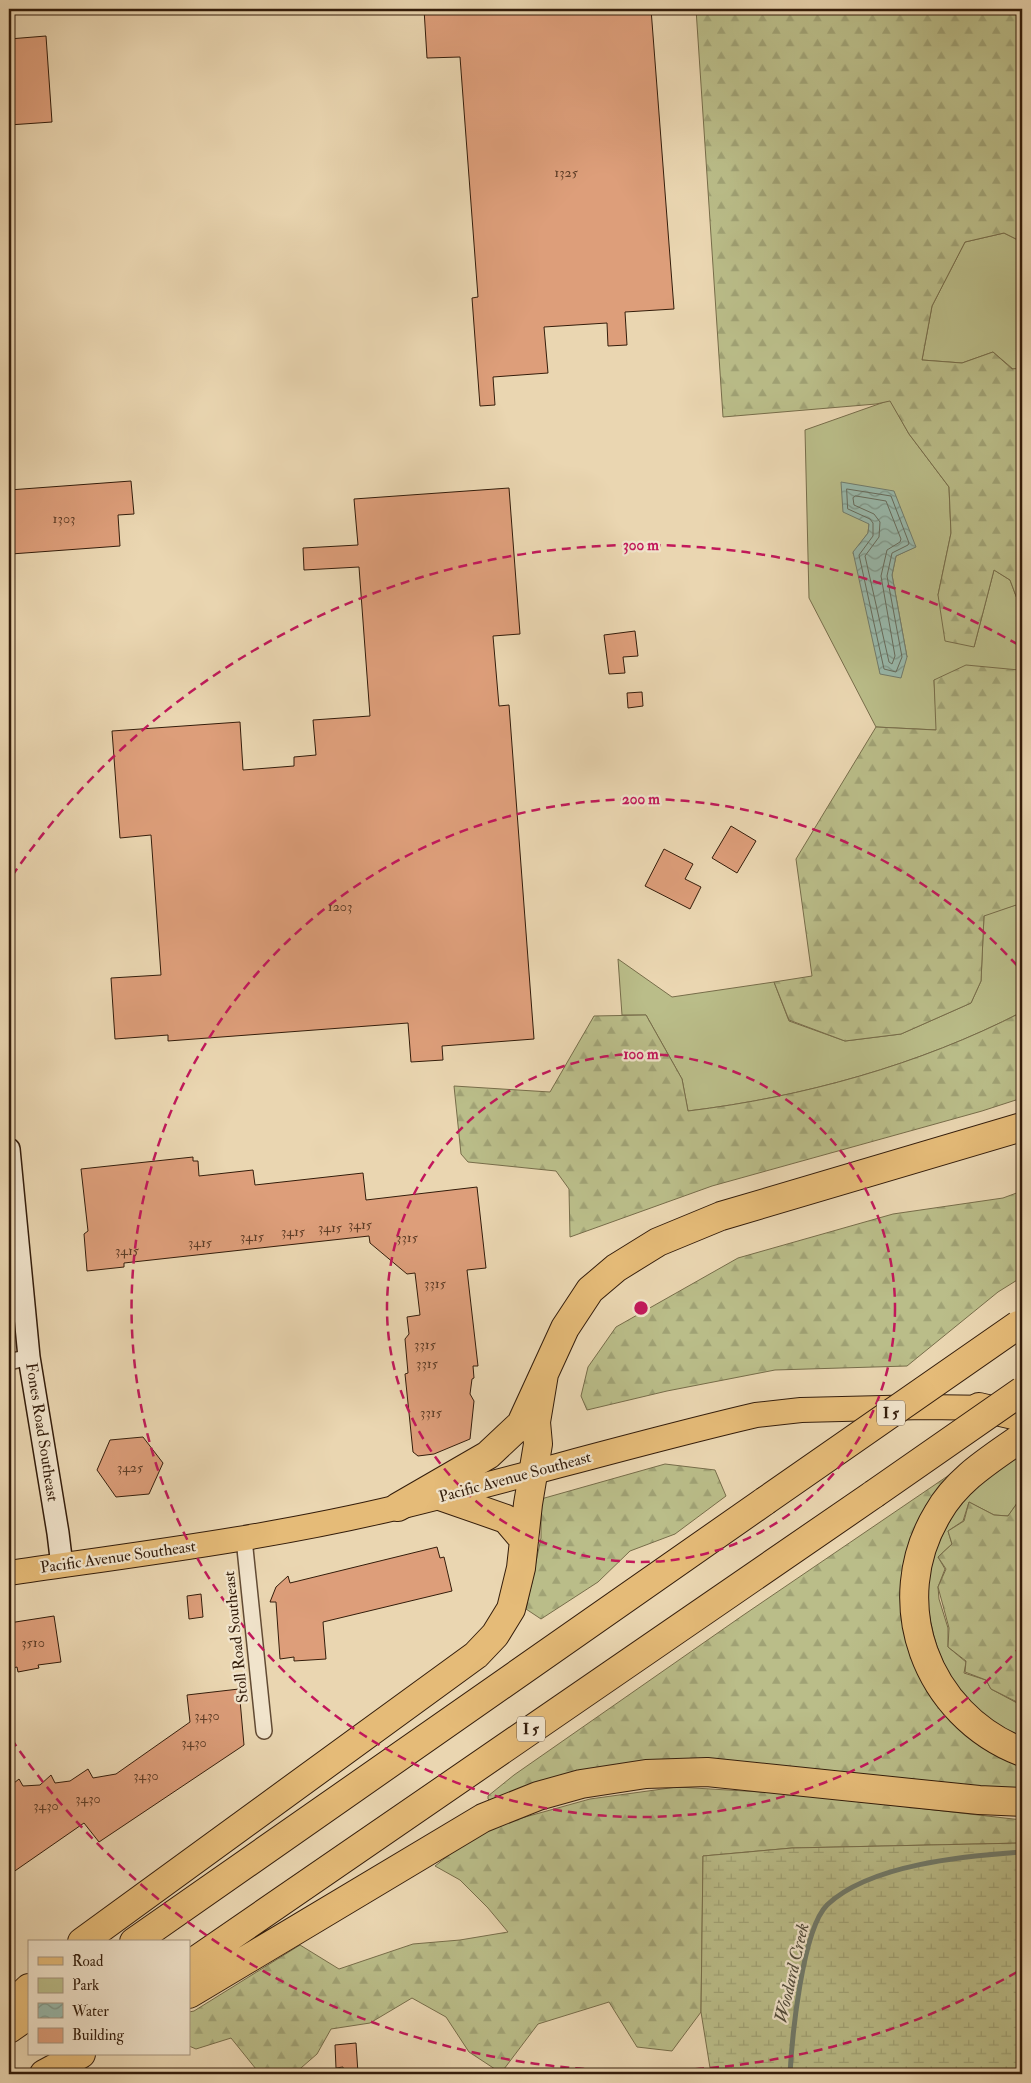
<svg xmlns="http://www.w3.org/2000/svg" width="1031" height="2083" font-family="'IM FELL Double Pica',serif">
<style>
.green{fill:#babd89;stroke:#776d4a;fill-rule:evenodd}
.forest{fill:url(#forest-firs);stroke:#776d4a}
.wetland{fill:url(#wetland-marsh);stroke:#776d4a}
.water{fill:url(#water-waves);stroke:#707b6c}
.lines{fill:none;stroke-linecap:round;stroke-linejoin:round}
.shore{stroke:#666b5c;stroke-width:1}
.stream{stroke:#707b6c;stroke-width:5}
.building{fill:#dd9e7a;stroke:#341d0b}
.street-casing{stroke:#624b34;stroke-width:18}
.secondary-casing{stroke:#341d0b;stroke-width:24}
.primary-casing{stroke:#341d0b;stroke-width:26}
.highway-casing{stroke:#341d0b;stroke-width:30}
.street{stroke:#f1e4cc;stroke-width:15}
.secondary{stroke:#f1e4cc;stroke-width:21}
.primary{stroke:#e5bb78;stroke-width:24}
.highway{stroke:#e5bb78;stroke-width:28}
.highway-bridge-casing{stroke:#341d0b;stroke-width:30;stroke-linecap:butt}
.highway-bridge{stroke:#e5bb78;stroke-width:28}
.ring{fill:none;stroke:#c2185b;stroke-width:2.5;stroke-dasharray:9 6}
.labels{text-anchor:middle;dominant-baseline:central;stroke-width:4.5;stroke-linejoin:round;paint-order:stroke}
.number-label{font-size:14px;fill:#5e3d27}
.shield{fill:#f1e4cc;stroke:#6d5945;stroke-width:1}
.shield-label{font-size:15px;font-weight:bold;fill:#341d0b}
.street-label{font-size:16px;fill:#341d0b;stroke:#f1e4cc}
.water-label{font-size:18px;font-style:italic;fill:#524c3b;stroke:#f1e4cc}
.centre{fill:#c2185b;stroke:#f1e4cc;stroke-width:2.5}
.ring-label{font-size:15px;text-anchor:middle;font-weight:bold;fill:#c2185b;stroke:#f1e4cc;stroke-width:4.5;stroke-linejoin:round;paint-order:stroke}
</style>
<defs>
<pattern id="forest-firs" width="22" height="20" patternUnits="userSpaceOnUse" patternTransform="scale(1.25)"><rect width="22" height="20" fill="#babd89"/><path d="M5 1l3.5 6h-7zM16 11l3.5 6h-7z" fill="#a0a275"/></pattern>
<pattern id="wetland-marsh" width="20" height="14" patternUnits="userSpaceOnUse" patternTransform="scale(1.25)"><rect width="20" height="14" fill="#babd89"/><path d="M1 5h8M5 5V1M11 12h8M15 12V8" fill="none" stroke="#a0a275"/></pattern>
<pattern id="water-waves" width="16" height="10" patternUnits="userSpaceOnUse" patternTransform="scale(1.25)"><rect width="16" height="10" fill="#98b9ac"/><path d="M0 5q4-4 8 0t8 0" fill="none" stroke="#7d968a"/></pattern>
</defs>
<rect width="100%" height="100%" fill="#ead6b1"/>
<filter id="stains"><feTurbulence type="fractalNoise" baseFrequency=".004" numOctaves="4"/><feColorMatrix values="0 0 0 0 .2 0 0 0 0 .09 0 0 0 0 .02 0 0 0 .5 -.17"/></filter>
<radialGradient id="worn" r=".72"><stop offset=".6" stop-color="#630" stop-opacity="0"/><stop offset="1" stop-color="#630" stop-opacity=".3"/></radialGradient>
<path class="green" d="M 1004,233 L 1022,242 L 1022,368 L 1013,369 L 993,352 L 962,363 L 922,360 L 932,306 L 965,242 Z
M 890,400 L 909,434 L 949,487 L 951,533 L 938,595 L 974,647 L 994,570 L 1010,580 L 1019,604 L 1022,604 L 1022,685 L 1019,670 L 934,680 L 937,730 L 876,727 L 809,598 L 805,430 ZM 869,524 L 915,547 L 896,556 L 892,575 L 907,657 L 853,553 L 868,533 Z
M 1022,903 L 1022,1012 C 919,1065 803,1097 688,1111 L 682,1079 L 646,1015 L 622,1015 L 618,959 L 672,997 L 774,982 L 789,1021 L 845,1041 L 901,1034 L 971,1003 L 981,981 L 984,915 Z
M 1019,1454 L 1022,1454 L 1022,1500 L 1020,1499 L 1008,1516 L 994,1515 L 969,1502 L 963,1521 L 948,1531 L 952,1544 L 938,1557 L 945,1569 L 938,1587 L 939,1599 L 948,1628 L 948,1647 L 966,1662 L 964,1673 L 986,1680 L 991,1689 L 1017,1703 L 1022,1699 L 1022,1737 C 965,1720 932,1658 928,1602 C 928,1592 927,1581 929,1572 C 934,1550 945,1528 957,1509 C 972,1486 997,1471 1019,1454 Z"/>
<path class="forest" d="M 696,9 L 1022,9 L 1022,242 L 1004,233 L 965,242 L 932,306 L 922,360 L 962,363 L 993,352 L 1012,369 L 1022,368 L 1022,604 L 1019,604 L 1010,580 L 994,570 L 974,647 L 945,641 L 938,595 L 951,533 L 949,487 L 909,434 L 890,401 L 876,404 L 723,417 Z
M 966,665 L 1019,670 L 1022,685 L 1022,903 L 984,916 L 981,981 L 971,1003 L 901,1034 L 845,1041 L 789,1020 L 774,982 L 812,976 L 796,859 L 876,727 L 936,730 L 934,680 Z
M 1022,1012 L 1022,1098 L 982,1111 L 712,1186 L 570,1237 L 569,1189 L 556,1171 L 468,1162 L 461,1154 L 454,1086 L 550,1092 L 594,1016 L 646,1015 L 682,1079 L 688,1111 C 803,1097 919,1065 1022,1012 Z
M 1022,1191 L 1022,1277 L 998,1292 L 907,1366 L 775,1370 L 667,1391 L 587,1410 L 581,1396 L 588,1367 L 616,1327 L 738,1258 L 893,1214 L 1003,1198 Z
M 980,1454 L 965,1466 L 907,1633 L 1022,1763 L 1022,1792 L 783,1771 L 490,1801 L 488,1799 L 488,1796 L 514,1775 L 742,1616 Z
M 665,1464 L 715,1470 L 726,1496 L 675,1534 L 630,1551 L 598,1582 L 541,1619 L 526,1609 L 541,1538 L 541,1499 Z
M 1020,1499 L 1022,1500 L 1022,1698 L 1017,1702 L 991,1689 L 986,1680 L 965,1672 L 966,1661 L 948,1647 L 949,1628 L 938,1587 L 946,1569 L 938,1557 L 952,1544 L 948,1531 L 964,1521 L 969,1502 L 994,1515 L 1008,1516 Z
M 677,1787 L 795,1794 L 1022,1820 L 1022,1843 L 792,1848 L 703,1856 L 701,2012 L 672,2051 L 637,2047 L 609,2002 L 538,2024 L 501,2073 L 469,2052 L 446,2017 L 412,1998 L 370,2023 L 331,2029 L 317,2054 L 294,2074 L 260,2074 L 231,2038 L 196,2049 L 189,2046 L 189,2012 L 194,2011 L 300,1945 L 339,1969 L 413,1944 L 460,1940 L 508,1932 L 488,1908 L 460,1880 L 435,1866 L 482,1829 L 590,1799 Z"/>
<path class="wetland" d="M 1022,1843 L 1022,2074 L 711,2074 L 701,2012 L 703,1856 L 792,1848 Z"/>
<path class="water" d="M 841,482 L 894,491 L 916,547 L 896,556 L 892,575 L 907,657 L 901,678 L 880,674 L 853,552 L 868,533 L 869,524 L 843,512 Z"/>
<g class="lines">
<path class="shore" d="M 847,489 L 891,496 L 909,543 L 908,545 L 892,553 L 887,576 L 902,657 L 896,672 L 884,669 L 859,555 L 873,536 L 873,523 L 870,519 L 848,509 Z
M 856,496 L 886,501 L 901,539 L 900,542 L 887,550 L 881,576 L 895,656 L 892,664 L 889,662 L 865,556 L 879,537 L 880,522 L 874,514 L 854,505 L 853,498 Z"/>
<path class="stream" d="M 790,2074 C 792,2038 802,1930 827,1905 C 870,1864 966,1856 1022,1852"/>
</g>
<path class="building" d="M 424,9 L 651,9 L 674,309 L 625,312 L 627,345 L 608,346 L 607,323 L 544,327 L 548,373 L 493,377 L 495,405 L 480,406 L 472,298 L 478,297 L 460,57 L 427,58 Z
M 46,36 L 52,122 L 9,125 L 9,39 Z
M 131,481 L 134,514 L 118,515 L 120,546 L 11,554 L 9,490 Z
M 509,488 L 520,634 L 493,636 L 499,706 L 509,705 L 534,1039 L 442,1046 L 443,1060 L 411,1062 L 408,1023 L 168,1041 L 168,1035 L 115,1039 L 111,978 L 161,975 L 151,835 L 120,838 L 112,731 L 240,722 L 243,770 L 294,766 L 294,757 L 316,755 L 313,720 L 370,716 L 359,567 L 304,570 L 303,548 L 358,545 L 354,499 Z
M 635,631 L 638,656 L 623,657 L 625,673 L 609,674 L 604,635 Z
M 642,692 L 643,706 L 628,708 L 627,693 Z
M 731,826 L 756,841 L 737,873 L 712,858 Z
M 664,849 L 693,864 L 685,879 L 701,887 L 690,909 L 645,886 Z
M 193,1157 L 193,1161 L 198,1161 L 199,1176 L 253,1170 L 255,1185 L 363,1173 L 366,1200 L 477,1187 L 486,1268 L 467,1270 L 478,1366 L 473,1366 L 474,1378 L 472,1379 L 470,1394 L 474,1401 L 470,1439 L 434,1454 L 418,1456 L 413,1452 L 405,1374 L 408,1373 L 405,1339 L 409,1334 L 407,1317 L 420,1315 L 415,1273 L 407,1274 L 370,1243 L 369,1236 L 124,1263 L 124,1267 L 87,1271 L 84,1234 L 88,1231 L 81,1169 Z
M 143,1437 L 163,1463 L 149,1494 L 116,1497 L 97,1470 L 110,1440 Z
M 437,1547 L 440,1558 L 444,1557 L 452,1591 L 323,1622 L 326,1659 L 294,1661 L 294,1657 L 280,1659 L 276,1602 L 270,1602 L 276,1587 L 288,1576 L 290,1583 Z
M 201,1594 L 203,1617 L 189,1619 L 187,1596 Z
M 54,1616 L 61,1662 L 38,1665 L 39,1668 L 18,1672 L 17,1667 L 9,1669 L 9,1623 Z
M 239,1689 L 244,1745 L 99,1842 L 84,1823 L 9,1875 L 9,1787 L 19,1779 L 23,1786 L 40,1785 L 51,1775 L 55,1783 L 70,1781 L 88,1769 L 93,1778 L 116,1774 L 190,1722 L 187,1695 Z
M 356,2043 L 358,2073 L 344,2074 L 343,2067 L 336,2068 L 335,2045 Z"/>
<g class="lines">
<g class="street-casing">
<path id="street" d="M 9,1362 L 29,1357
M 244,1539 L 264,1731"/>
</g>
<g class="secondary-casing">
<path id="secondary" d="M 9,1149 L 29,1357 L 58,1533 L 62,1566"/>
</g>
<g class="primary-casing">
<path id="primary" d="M 9,1573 C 139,1554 270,1538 399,1507 C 518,1478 636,1443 756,1415 L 801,1410 L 924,1407 L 997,1408"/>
</g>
<g class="highway-casing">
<path id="highway" d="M 979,1407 L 1022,1417
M 1022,1437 C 991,1459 957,1479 938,1513 C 884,1602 926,1715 1022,1752
M 440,1496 L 506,1519 L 524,1540
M 398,1507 L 488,1455 L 521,1424 L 565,1328 L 590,1290 L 616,1268 L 658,1242 L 721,1216 L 1022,1127
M 82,1942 L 476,1655 L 495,1635 L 511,1609 L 521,1568 L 528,1504 L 538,1444 L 536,1422 L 544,1374
M 134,1942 L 765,1501
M 189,1965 L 874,1494
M 189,1994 L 483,1818 L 538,1796 L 581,1784 L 646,1774 L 707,1772 L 979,1800 L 1022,1802
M 9,2007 L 29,1988
M 9,2029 L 29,2015
M 44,2074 L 81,2054"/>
</g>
<use href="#street" class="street"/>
<use href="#secondary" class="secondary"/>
<use href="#primary" class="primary"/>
<use href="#highway" class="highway"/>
<g class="highway-bridge-casing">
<path id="highway-bridge" d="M 874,1494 L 1022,1391
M 765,1501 L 1018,1325"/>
</g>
<use href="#highway-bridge" class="highway-bridge"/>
</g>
<g class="ring">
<circle cx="641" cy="1308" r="254"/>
<path d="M1022 1645A509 509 0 1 1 1022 971"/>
<path d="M1017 1972A763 763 0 0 1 12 1740M12 876A763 763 0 0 1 1017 644"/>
</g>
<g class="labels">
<g class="number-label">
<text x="566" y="172">1325</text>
<text x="64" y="518">1303</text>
<text x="340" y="906">1203</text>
<text x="360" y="1224">3415</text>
<text x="330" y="1227">3415</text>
<text x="293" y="1231">3415</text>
<text x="252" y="1236">3415</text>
<text x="407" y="1237">3315</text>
<text x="200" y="1242">3415</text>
<text x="127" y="1250">3415</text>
<text x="435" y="1283">3315</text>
<text x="425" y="1344">3315</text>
<text x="427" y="1363">3315</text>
<text x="431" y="1412">3315</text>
<text x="130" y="1467">3425</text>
<text x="33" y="1642">3510</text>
<text x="207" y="1715">3430</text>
<text x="194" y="1742">3430</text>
<text x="146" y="1775">3430</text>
<text x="88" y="1798">3430</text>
<text x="46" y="1805">3430</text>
</g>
<g class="shield">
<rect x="877" y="1400.5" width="28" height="25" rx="4"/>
<rect x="517" y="1716.5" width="28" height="25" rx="4"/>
</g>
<g class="shield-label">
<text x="891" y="1413">I 5</text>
<text x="531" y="1729">I 5</text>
</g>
<g class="street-label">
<text transform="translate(42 1432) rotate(81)">Fones Road Southeast</text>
<text transform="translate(515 1477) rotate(-15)">Pacific Avenue Southeast</text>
<text transform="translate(118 1557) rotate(-8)">Pacific Avenue Southeast</text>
<text transform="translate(236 1637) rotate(-96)">Stoll Road Southeast</text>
</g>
<g class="water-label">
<text transform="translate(792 1973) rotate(-77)">Woodard Creek</text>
</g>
</g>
<circle cx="641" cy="1308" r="8" class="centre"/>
<g class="ring-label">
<text x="641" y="550">300 m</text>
<text x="641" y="804">200 m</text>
<text x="641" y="1059">100 m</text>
</g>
<rect width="1031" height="2083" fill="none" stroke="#ead6b1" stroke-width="30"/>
<rect x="10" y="10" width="1011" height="2063" fill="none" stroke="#341d0b" stroke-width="2.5"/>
<rect x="15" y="15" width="1001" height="2053" fill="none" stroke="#341d0b"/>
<rect x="28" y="1940" width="162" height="115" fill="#f1e4cc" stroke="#a5947f"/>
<rect x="38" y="1957" width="25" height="8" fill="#e5bb78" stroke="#a5947f"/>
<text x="72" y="1966" font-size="15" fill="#341d0b">Road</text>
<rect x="38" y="1978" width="25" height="15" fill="#babd89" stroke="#a5947f"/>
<text x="72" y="1990" font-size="15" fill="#341d0b">Park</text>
<rect x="38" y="2003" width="25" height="15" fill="url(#water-waves)" stroke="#a5947f"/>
<text x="72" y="2016" font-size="15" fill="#341d0b">Water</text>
<rect x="38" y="2028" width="25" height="15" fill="#dd9e7a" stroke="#a5947f"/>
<text x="72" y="2040" font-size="15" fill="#341d0b">Building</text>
<rect width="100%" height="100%" filter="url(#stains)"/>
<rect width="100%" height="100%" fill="url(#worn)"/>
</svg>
